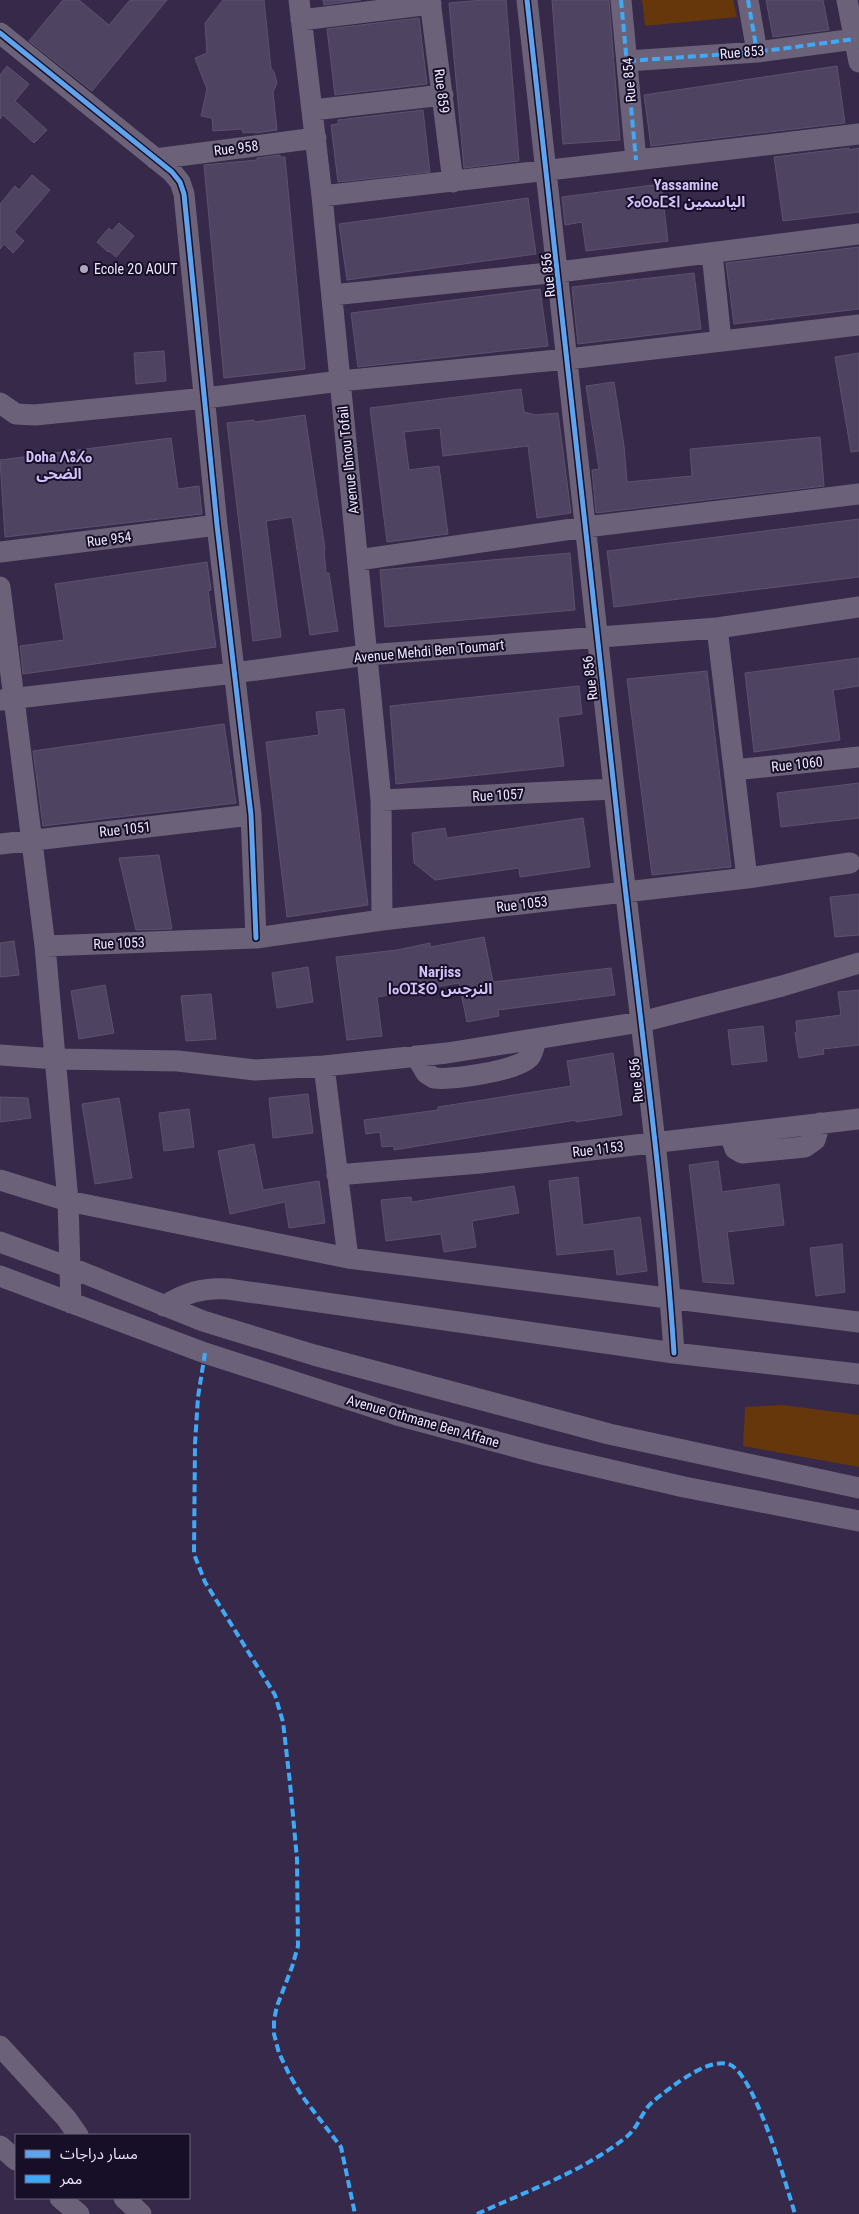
<svg xmlns="http://www.w3.org/2000/svg" width="859" height="2214" font-family="'Roboto Condensed','Noto Sans Arabic','Noto Sans Tifinagh',sans-serif">
<style>
.garden{fill:#66370a}
.building{fill:#4f4362;stroke:#5c526d}
.lines{fill:none;stroke-linecap:round;stroke-linejoin:round}
.minor{stroke:#6b6279;stroke-width:21}
.quiet{stroke:#3fa9f5;stroke-width:4;stroke-dasharray:8 4;stroke-linecap:butt}
.cycleway-casing{stroke:#170e27;stroke-width:8}
.cycleway{stroke:#60a3ed;stroke-width:5}
.poi-dot{fill:#aea4be;stroke:#170e27;stroke-width:2}
.labels{text-anchor:middle;dominant-baseline:central;stroke-width:4;stroke-linejoin:round;paint-order:stroke}
.street-label{font-size:14px;fill:#eee7fd;stroke:#170e27}
.poi-label{font-size:14px;fill:#eee7fd;stroke:#170e27;text-anchor:start}
.neighbourhood-label{font-size:15px;font-weight:bold;fill:#d3c1fa;stroke:#170e27}
</style>
<rect width="100%" height="100%" fill="#362949"/>
<path class="garden" d="M 642,0 L 733,0 L 737,17 L 645,26 Z
M 783,1405 L 859,1415 L 859,1467 L 743,1446 L 745,1407 Z"/>
<path class="building" d="M 63,0 L 79,0 L 109,25 L 130,0 L 167,0 L 92,91 L 29,41 Z
M 223,0 L 264,0 L 271,68 L 274,72 L 277,83 L 273,92 L 277,130 L 255,133 L 255,132 L 243,133 L 242,129 L 213,131 L 212,118 L 201,116 L 207,89 L 195,58 L 207,53 L 205,23 Z
M 323,0 L 361,0 L 324,5 Z
M 483,0 L 506,0 L 519,161 L 464,168 L 449,3 Z
M 552,0 L 609,0 L 620,140 L 563,144 Z
M 766,0 L 823,0 L 829,30 L 773,37 Z
M 419,18 L 427,84 L 335,95 L 327,29 Z
M 7,66 L 29,84 L 15,101 L 47,130 L 34,143 L 3,115 L 0,119 L 0,75 Z
M 837,66 L 845,123 L 651,146 L 644,95 Z
M 423,110 L 430,172 L 338,182 L 331,125 L 338,124 L 338,120 Z
M 849,148 L 849,150 L 859,148 L 859,212 L 783,221 L 774,157 Z
M 280,155 L 280,157 L 285,157 L 305,369 L 224,378 L 204,165 L 257,160 L 257,158 Z
M 32,175 L 50,190 L 14,232 L 24,241 L 13,253 L 4,244 L 0,249 L 0,204 L 15,186 L 19,190 Z
M 661,184 L 668,241 L 586,251 L 582,222 L 565,225 L 562,197 Z
M 528,198 L 536,254 L 347,280 L 339,224 Z
M 119,223 L 134,236 L 116,257 L 109,251 L 108,252 L 97,242 L 109,228 L 112,231 Z
M 859,247 L 859,309 L 734,324 L 726,263 Z
M 694,273 L 701,329 L 578,344 L 572,287 Z
M 540,289 L 548,346 L 358,367 L 351,313 Z
M 164,351 L 166,381 L 136,384 L 134,353 Z
M 859,353 L 859,451 L 851,452 L 835,357 Z
M 614,382 L 624,446 L 627,482 L 692,476 L 690,449 L 820,437 L 824,486 L 596,513 L 592,470 L 599,469 L 586,386 Z
M 521,389 L 524,412 L 536,415 L 558,413 L 571,513 L 537,518 L 528,446 L 443,456 L 440,428 L 404,432 L 409,470 L 439,466 L 448,534 L 387,542 L 370,408 Z
M 305,415 L 325,549 L 324,550 L 326,573 L 329,573 L 338,631 L 310,635 L 292,517 L 266,521 L 281,637 L 253,641 L 227,423 L 254,420 L 255,422 Z
M 171,438 L 178,489 L 199,486 L 202,514 L 5,537 L 0,460 Z
M 859,519 L 859,577 L 614,607 L 607,551 Z
M 570,553 L 575,610 L 385,627 L 380,570 Z
M 207,562 L 211,590 L 208,591 L 216,647 L 23,674 L 20,646 L 64,640 L 55,584 Z
M 859,658 L 859,686 L 833,690 L 840,740 L 754,752 L 745,673 Z
M 707,671 L 731,867 L 652,875 L 627,679 Z
M 579,686 L 582,714 L 558,717 L 564,766 L 396,784 L 390,706 Z
M 344,709 L 368,905 L 287,917 L 266,742 L 319,735 L 316,712 Z
M 224,724 L 236,803 L 43,826 L 33,751 Z
M 859,783 L 859,818 L 781,827 L 777,793 Z
M 583,818 L 590,867 L 520,877 L 519,868 L 435,880 L 414,863 L 412,833 L 445,828 L 447,838 Z
M 159,855 L 172,929 L 136,930 L 119,858 Z
M 859,894 L 859,935 L 835,937 L 830,897 Z
M 484,937 L 493,982 L 611,968 L 615,995 L 498,1010 L 499,1016 L 467,1022 L 459,983 L 377,997 L 382,1036 L 347,1040 L 336,957 L 397,950 L 430,943 L 430,947 Z
M 14,941 L 19,975 L 0,977 L 0,943 Z
M 308,967 L 313,1002 L 277,1008 L 272,973 Z
M 105,985 L 114,1033 L 79,1039 L 71,991 Z
M 859,990 L 859,1045 L 823,1049 L 824,1054 L 799,1058 L 795,1033 L 797,1032 L 796,1021 L 841,1015 L 838,992 Z
M 211,994 L 216,1039 L 186,1041 L 181,996 Z
M 763,1026 L 767,1061 L 732,1065 L 728,1030 Z
M 613,1053 L 622,1115 L 576,1122 L 576,1120 L 394,1150 L 394,1146 L 382,1147 L 380,1132 L 366,1134 L 364,1120 L 438,1110 L 438,1107 L 571,1086 L 567,1061 Z
M 308,1094 L 313,1133 L 273,1138 L 269,1098 Z
M 0,1097 L 28,1098 L 31,1118 L 0,1122 Z
M 119,1098 L 132,1178 L 95,1184 L 82,1104 Z
M 189,1109 L 194,1147 L 164,1151 L 159,1113 Z
M 254,1144 L 263,1190 L 319,1181 L 325,1223 L 289,1228 L 285,1202 L 230,1214 L 218,1151 Z
M 718,1161 L 722,1192 L 779,1184 L 784,1225 L 727,1232 L 734,1284 L 703,1282 L 689,1165 Z
M 578,1177 L 583,1225 L 640,1217 L 647,1271 L 617,1275 L 614,1249 L 557,1255 L 549,1181 Z
M 514,1186 L 519,1213 L 472,1221 L 476,1247 L 444,1252 L 441,1234 L 386,1241 L 381,1200 L 411,1197 L 412,1202 Z
M 842,1244 L 845,1292 L 816,1296 L 810,1248 Z"/>
<g class="lines">
<path class="minor" d="M 299,0 L 322,196 L 381,800 L 382,920
M 430,0 L 453,182
M 527,0 C 559,281 589,562 620,843 C 639,1013 663,1183 674,1353
M 621,0 L 636,160
M 748,0 L 757,52
M 847,0 L 859,62
M 301,20 L 431,4
M 0,33 L 172,172 L 180,182 L 184,194 L 217,525 L 251,815 L 256,938
M 628,61 L 757,52 L 855,39
M 313,110 L 443,95
M 155,159 L 316,138
M 322,196 C 501,177 680,155 859,134
M 712,253 L 721,340
M 332,295 L 559,272 L 859,234
M 0,403 L 16,414 L 35,415 L 206,398 L 340,381 L 568,359 L 859,325
M 0,552 L 217,525
M 358,560 L 586,527 L 859,494
M 0,587 L 45,946 L 68,1201 L 71,1303
M 0,700 L 234,673 L 367,655 L 717,628 L 859,607
M 734,770 L 859,757
M 381,800 L 614,789
M 0,844 L 251,815
M 747,878 L 850,863
M 45,946 L 256,938 L 382,920 L 747,878 L 717,628
M 0,1055 L 56,1059 L 178,1061 L 255,1070 L 324,1066 L 447,1053 L 641,1022 L 782,986 L 859,963
M 416,1056 L 426,1073 L 434,1078 C 451,1080 517,1071 529,1058 C 533,1054 534,1046 536,1040
M 324,1066 L 348,1258
M 730,1134 L 735,1149 L 742,1153 L 805,1147 L 815,1140 L 820,1123
M 337,1175 L 480,1163 L 859,1119
M 0,1180 L 68,1201 L 348,1258 L 859,1322
M 0,1242 L 69,1267 L 203,1321 L 314,1355 L 609,1434 L 859,1488
M 0,1276 L 205,1353 L 397,1415 L 542,1454 L 684,1487 L 859,1521
M 164,1306 C 185,1293 203,1287 228,1289 L 674,1353 L 859,1374
M 0,2046 L 66,2118 L 78,2135
M 0,2146 L 16,2160
M 60,2198 L 79,2214
M 124,2198 L 141,2214"/>
<path class="quiet" d="M 621,0 L 636,160
M 748,0 L 757,52
M 628,61 L 757,52 L 855,39
M 205,1353 L 198,1397 L 195,1444 L 194,1554 L 205,1582 L 275,1695 L 283,1722 L 290,1783 L 297,1859 L 298,1946 L 292,1967 L 277,2006 L 274,2020 L 274,2034 L 279,2053 L 289,2074 L 302,2096 L 341,2147 L 355,2214
M 477,2214 C 527,2191 582,2172 625,2138 C 636,2130 639,2119 647,2108 C 653,2100 665,2092 673,2086 C 687,2076 710,2060 728,2064 C 754,2070 787,2188 795,2214"/>
<g class="cycleway-casing">
<path id="cycleway" d="M 527,0 C 559,281 589,562 620,843 C 639,1013 663,1183 674,1353
M 0,33 L 172,172 L 180,182 L 184,194 L 217,525 L 251,815 L 256,938"/>
</g>
<use href="#cycleway" class="cycleway"/>
</g>
<circle class="poi-dot" cx="84" cy="269" r="5"/>
<g class="labels">
<g class="street-label">
<text transform="translate(742 52) rotate(-5)">Rue 853</text>
<text transform="translate(629 80) rotate(-95)">Rue 854</text>
<text transform="translate(442 91) rotate(83)">Rue 859</text>
<text transform="translate(236 148) rotate(-7)">Rue 958</text>
<text transform="translate(548 275) rotate(-96)">Rue 856</text>
<text transform="translate(348 460) rotate(-96)">Avenue Ibnou Tofail</text>
<text transform="translate(109 539) rotate(-7)">Rue 954</text>
<text transform="translate(429 651) rotate(-5)">Avenue Mehdi Ben Toumart</text>
<text transform="translate(590 678) rotate(-97)">Rue 856</text>
<text transform="translate(797 764) rotate(-6)">Rue 1060</text>
<text transform="translate(498 795) rotate(-3)">Rue 1057</text>
<text transform="translate(125 829) rotate(-6)">Rue 1051</text>
<text transform="translate(522 904) rotate(-7)">Rue 1053</text>
<text transform="translate(119 943) rotate(-2)">Rue 1053</text>
<text transform="translate(636 1080) rotate(-96)">Rue 856</text>
<text transform="translate(598 1149) rotate(-7)">Rue 1153</text>
<text transform="translate(423 1421) rotate(16)">Avenue Othmane Ben Affane</text>
</g>
<g class="poi-label">
<text x="94" y="269">Ecole 2O AOUT</text>
</g>
<g class="neighbourhood-label">
<text x="686" y="185">Yassamine<tspan x="686" dy="17">ⵢⴰⵙⴰⵎⵉⵏ الياسمين</tspan></text>
<text x="59" y="457">Doha ⴷⵓⵃⴰ<tspan x="59" dy="17">الضحى</tspan></text>
<text x="440" y="972">Narjiss<tspan x="440" dy="17">ⵏⴰⵔⵊⵉⵙ النرجس</tspan></text>
</g>
</g>
<rect x="15" y="2134" width="175" height="65" fill="#170e27" stroke="#6d657d"/>
<rect x="25" y="2150" width="25" height="8" fill="#60a3ed" stroke="#6d657d"/>
<text x="60" y="2159" font-size="15" fill="#eee7fd">مسار دراجات</text>
<rect x="25" y="2175" width="25" height="8" fill="#3fa9f5" stroke="#6d657d"/>
<text x="60" y="2184" font-size="15" fill="#eee7fd">ممر</text>
</svg>
